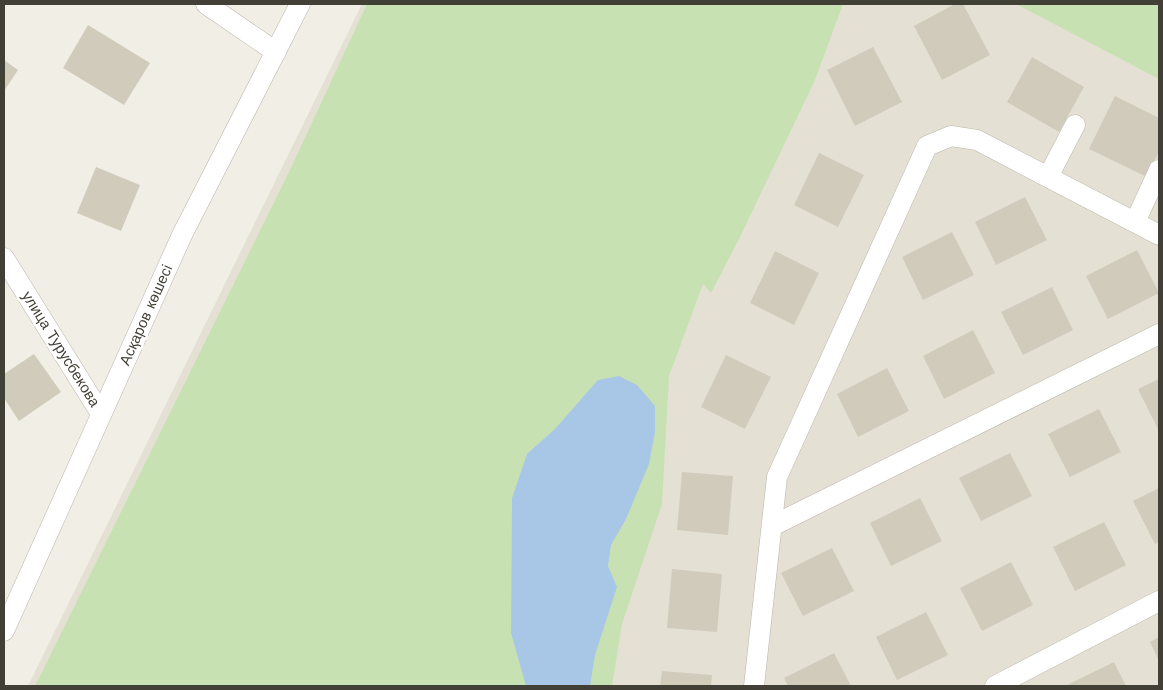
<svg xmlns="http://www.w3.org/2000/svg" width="1163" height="690" font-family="'Work Sans',sans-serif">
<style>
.residential{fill:#e4e0d4}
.green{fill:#c8e1b3}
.water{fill:#a8c7e7}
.building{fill:#d1cbbc}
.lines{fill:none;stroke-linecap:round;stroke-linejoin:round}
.minor-casing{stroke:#bbb6a9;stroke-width:21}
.minor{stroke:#fff;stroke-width:20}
.labels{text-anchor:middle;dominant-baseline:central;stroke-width:5;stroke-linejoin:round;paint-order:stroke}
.street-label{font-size:15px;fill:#423f36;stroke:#fff}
</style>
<rect width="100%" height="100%" fill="#f1eee6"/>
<path class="residential" d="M 362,4 L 1159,4 L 1159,686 L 28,686 Z"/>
<path class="green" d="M 367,4 L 843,4 L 815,80 L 740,237 L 711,293 L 703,284 L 669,376 L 662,504 L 622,624 L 612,686 L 35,686 L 290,170 Z
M 1016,4 L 1159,4 L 1159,79 Z"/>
<path class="water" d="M 619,376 L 637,385 L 655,406 L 655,432 L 649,464 L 626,519 L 611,545 L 608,566 L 617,587 L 595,655 L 590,686 L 526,686 L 511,633 L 512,498 L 527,454 L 555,429 L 598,380 Z"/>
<path class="building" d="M 955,4 L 963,4 L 990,55 L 942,80 L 914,26 Z
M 88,25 L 150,63 L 124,105 L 63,68 Z
M 873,47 L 902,102 L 855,126 L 827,70 Z
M 1032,57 L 1084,87 L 1059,132 L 1007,102 Z
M 4,60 L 18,70 L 4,91 Z
M 1115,96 L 1159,118 L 1159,151 L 1147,177 L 1089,149 Z
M 819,153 L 864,175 L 838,227 L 794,205 Z
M 96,167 L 140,185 L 121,231 L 77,213 Z
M 1025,197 L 1047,240 L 996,265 L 975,222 Z
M 952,232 L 974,275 L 923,300 L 902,257 Z
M 1137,250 L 1159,293 L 1108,319 L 1086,276 Z
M 775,251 L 819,273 L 794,325 L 750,303 Z
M 1052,287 L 1073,330 L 1023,355 L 1001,312 Z
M 973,330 L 995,373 L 944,399 L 923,356 Z
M 34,354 L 61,392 L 19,421 L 4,398 L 4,374 Z
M 726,355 L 771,377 L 745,429 L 701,407 Z
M 887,368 L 909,411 L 858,437 L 837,394 Z
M 1159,379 L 1159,431 L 1138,389 Z
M 1099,409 L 1121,452 L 1070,477 L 1048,434 Z
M 1010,453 L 1032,496 L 981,521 L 959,478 Z
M 682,472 L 733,476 L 728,535 L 677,530 Z
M 1159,488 L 1159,542 L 1155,544 L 1133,501 Z
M 920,498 L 942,541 L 891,566 L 870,523 Z
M 1104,522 L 1126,565 L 1075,591 L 1053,547 Z
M 832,548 L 854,591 L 803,616 L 781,573 Z
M 1011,562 L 1033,605 L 982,631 L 960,588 Z
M 672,569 L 722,574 L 717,632 L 667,628 Z
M 926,612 L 948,655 L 897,680 L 876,637 Z
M 1159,637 L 1159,661 L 1150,642 Z
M 834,653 L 851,686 L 788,686 L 784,678 Z
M 1114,662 L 1126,686 L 1065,686 Z
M 662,671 L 712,675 L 711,686 L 660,686 Z"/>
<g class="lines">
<g class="minor-casing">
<path id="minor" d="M 206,4 L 276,52
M 1048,177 L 1075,125
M 1135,222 L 1159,170
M 4,258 L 101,414
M 772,526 L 1159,334
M 4,631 L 182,235 L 300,4
M 754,686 L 777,477 L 927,146 L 951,136 L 977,140 L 1159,235
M 995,686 L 1159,601"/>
</g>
<use href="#minor" class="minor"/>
</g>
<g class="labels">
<g class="street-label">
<text transform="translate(146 315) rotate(-66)">Асқаров көшесі</text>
<text transform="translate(61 349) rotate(58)">улица Турусбекова</text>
</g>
</g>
<rect width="1163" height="690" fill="none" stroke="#423f36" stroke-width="10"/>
</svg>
